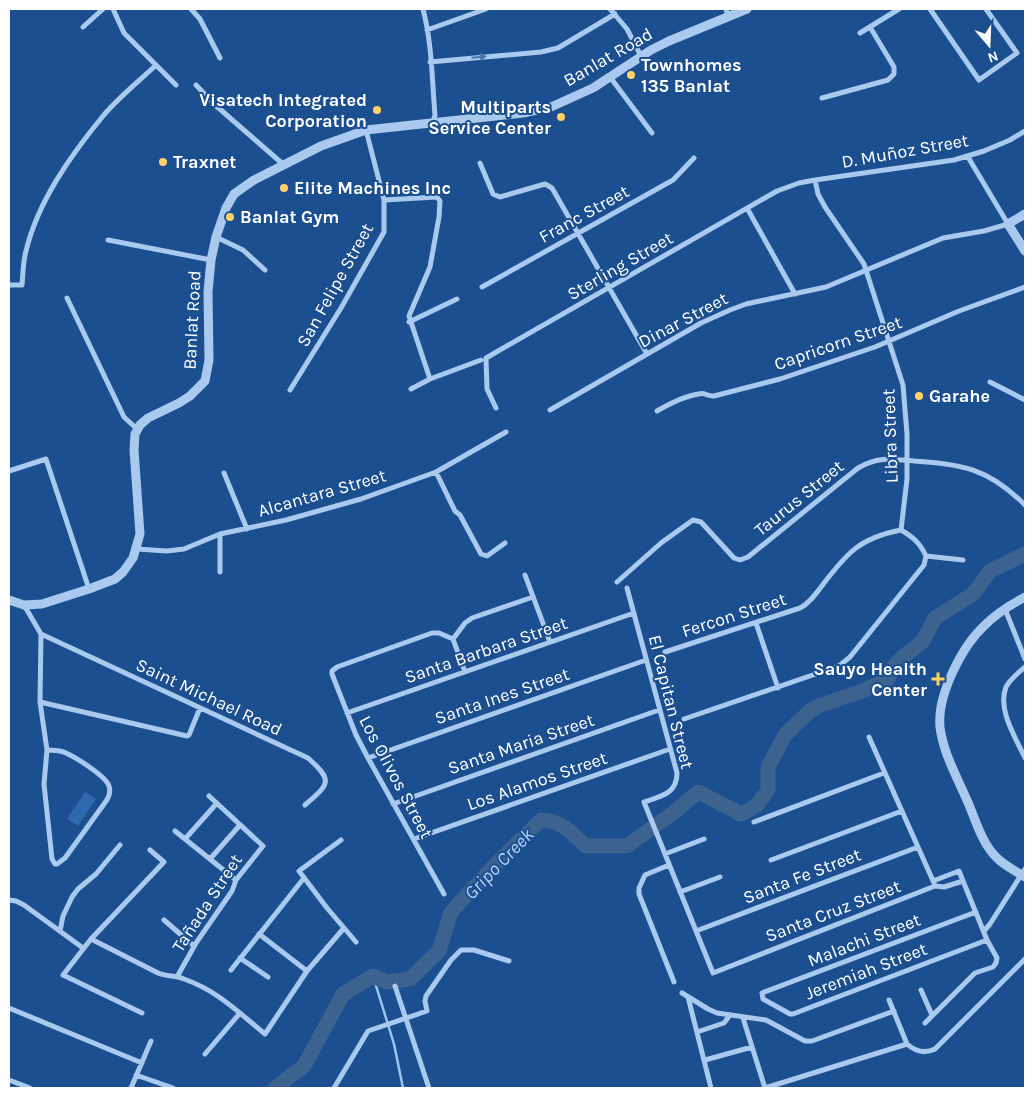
<svg xmlns="http://www.w3.org/2000/svg" width="1034" height="1097" font-family="Karla,sans-serif">
<style>
.green{fill:#2e69ad}
.lines{fill:none;stroke-linecap:round;stroke-linejoin:round}
.stream{stroke:#9cc4f0;stroke-width:2.5}
.river{stroke:#3c6290;stroke-width:15}
.minor{stroke:#a9c9ee;stroke-width:5}
.tertiary{stroke:#a9c9ee;stroke-width:9}
.oneway{fill:#4674ac}
.poi-dot{fill:#ffd166;stroke:#1b4f8f;stroke-width:2}
.labels{text-anchor:middle;dominant-baseline:central;stroke-width:4;stroke-linejoin:round;paint-order:stroke}
.street-label{font-size:18px;fill:#fff;stroke:#1b4f8f}
.poi-label{font-size:18px;font-weight:bold;fill:#fff;stroke:#1b4f8f;text-anchor:start}
.water-label{font-size:19px;font-style:italic;fill:#b5d3f5;stroke:#1b4f8f}
</style>
<rect width="100%" height="100%" fill="#1b4f8f"/>
<path class="green" d="M 85,792 L 96,799 L 78,826 L 67,819 Z"/>
<g class="lines">
<path class="stream" d="M 373,976 L 394,1044 L 403,1088"/>
<path class="river" d="M 275,1088 L 304,1066 L 343,994 L 373,976 L 387,982 L 410,979 L 439,951 L 451,912 L 493,867 L 541,820 C 562,820 571,833 586,846 L 627,846 L 673,813 L 698,792 L 741,814 L 756,806 L 768,790 L 768,767 L 785,735 L 811,710 L 821,705 L 865,690 L 888,679 L 895,665 L 904,656 L 923,641 L 935,618 L 973,594 L 990,571 L 1025,554"/>
<path class="minor" d="M 113,9 L 124,33 L 176,85
M 191,9 L 200,19 L 220,58
M 423,9 C 432,43 432,80 435,115 L 433,122
M 610,9 L 627,29 L 641,56
M 726,9 L 728,16
M 930,9 L 979,80 L 1017,53 L 986,9
M 83,27 L 103,9
M 427,30 L 486,9
M 860,33 L 899,9
M 430,62 L 541,52 L 558,48 L 615,14
M 610,77 L 652,133
M 196,85 L 214,104 L 284,165
M 822,98 L 888,80 L 894,74 L 894,67 L 870,27
M 480,163 L 493,194 L 500,197 L 545,184 L 552,188 L 647,354
M 815,180 L 818,194 L 825,207 L 864,264 L 903,385 L 907,434 L 907,479 L 901,530
M 384,200 L 437,197 L 440,201 L 439,217 L 430,267 L 409,316 L 430,379
M 747,208 L 795,294
M 216,237 L 243,250 L 265,270
M 108,240 L 211,260
M 9,285 L 22,285 C 23,274 23,262 26,251 C 38,201 71,155 103,116 C 117,99 139,81 155,66
M 482,287 L 673,180 L 694,158
M 67,298 L 124,417 L 137,429
M 409,322 L 457,299
M 990,382 L 1025,400
M 411,389 L 430,379 L 481,360
M 290,390 L 341,308 L 384,232 L 384,200 L 366,130
M 496,408 L 487,389 L 486,358 L 777,191 L 799,183 L 815,180 L 954,160 L 984,151 L 1010,140 L 1025,131
M 550,410 L 701,323 L 730,310 L 746,304 L 826,287 L 943,238 L 984,231 L 1008,224 L 968,157
M 657,411 C 669,404 685,396 699,394 C 705,392 708,397 714,396 L 780,379 L 875,347 L 959,311 L 1025,287
M 9,471 L 46,459 L 89,589
M 436,472 L 455,511 L 460,515 L 481,554 L 487,556 L 505,543
M 224,473 L 247,529
M 901,530 C 913,537 920,543 926,556
M 137,549 L 167,551 L 184,549 L 220,534 L 286,520 L 361,499 L 436,472 L 506,432
M 926,556 L 963,560
M 220,572 L 220,534
M 525,575 L 550,642
M 617,582 L 661,543 L 693,520 L 701,522 L 734,558 L 740,560 L 748,557 L 858,468 C 878,456 892,459 914,461 C 963,464 989,469 1025,505
M 627,588 L 677,773 C 677,794 661,796 644,802 L 713,973 L 935,886 L 944,887 L 963,881
M 24,605 L 41,634 L 40,702 L 47,750 L 44,784 L 52,859 L 55,864 L 57,864 L 65,858 L 104,804 C 108,799 111,792 109,786 C 106,776 75,757 66,753 C 60,750 53,750 47,750
M 1005,609 L 1025,659
M 756,623 L 778,688
M 41,634 L 308,758 C 334,781 329,784 305,805
M 453,639 L 465,623 L 472,618 L 533,597
M 665,652 L 800,608 C 810,603 817,592 824,583 C 848,552 860,538 901,530
M 1025,667 C 1019,672 1010,679 1006,687 C 997,710 1016,738 1025,758
M 40,702 L 187,736 L 189,735 L 200,708
M 347,713 L 634,613
M 684,719 L 839,666 L 850,657 L 924,565 L 926,556
M 869,737 L 934,883
M 368,758 L 646,660
M 393,804 L 659,710
M 754,822 L 884,773
M 175,831 L 236,880
M 185,839 L 217,803
M 414,839 L 670,749
M 341,840 L 299,871 L 327,908 L 356,942
M 665,854 L 704,839
M 210,859 L 240,825
M 771,860 L 902,811
M 669,865 L 645,875 L 639,888 L 639,894 L 674,982
M 680,892 L 720,877
M 444,894 L 368,758 L 356,735 L 332,674 L 332,671 L 337,667 L 432,633 L 439,633 L 453,639 L 465,672
M 9,900 L 16,901 L 24,905 L 83,948
M 976,912 L 762,993 L 763,999 L 790,1014 L 793,1014 L 987,940
M 164,920 L 194,946
M 60,931 L 63,916 L 72,897 L 78,889 L 96,874 L 120,845
M 696,931 L 918,847
M 984,931 L 990,924 L 1025,869
M 259,934 L 307,971
M 91,939 L 158,973 C 167,977 176,975 184,979 C 218,991 238,1012 265,1034 L 307,971 L 344,928
M 240,958 L 268,977
M 231,970 L 304,878
M 177,977 L 196,943 L 232,891 L 236,880 L 263,846 L 209,796
M 395,986 L 429,1088
M 921,990 L 932,1015
M 682,993 L 708,1009 L 717,1013 L 766,1020 L 805,1041 L 812,1041 L 894,1011
M 688,997 L 711,1088
M 889,1000 L 907,1044
M 9,1008 L 142,1063
M 142,1013 L 63,975 L 91,939 L 164,862 L 150,850
M 743,1018 L 765,1088
M 925,1023 L 975,973 L 993,967 L 996,963 L 997,958 L 987,940 L 959,871 L 933,881
M 697,1032 L 724,1023 L 730,1015
M 907,1044 C 916,1052 925,1054 935,1049 L 1025,959
M 205,1054 L 240,1013
M 705,1060 L 752,1047
M 136,1075 L 173,1088
M 9,1080 L 30,1088
M 131,1088 L 151,1041
M 334,1088 L 368,1031 L 427,1011 L 425,1001 L 426,996 L 451,960 L 461,950 L 474,950 L 509,961
M 765,1088 L 907,1044"/>
<path class="tertiary" d="M 1025,214 L 1008,224 L 1025,251
M 1025,597 C 1010,605 997,613 985,625 C 962,646 937,695 940,727 C 943,752 956,775 966,798 C 975,817 981,843 997,858 C 1005,866 1016,871 1025,877
M 9,600 L 24,605 L 42,604 L 89,589 L 115,579 L 123,572 L 133,558 L 140,534 L 134,450 L 135,434 L 140,425 L 148,418 L 179,403 L 190,396 L 205,381 L 209,360 L 208,292 L 211,260 L 216,237 L 226,208 L 234,194 L 254,180 L 321,146 L 366,130 L 523,113 L 551,107 L 593,88 L 651,50 L 669,41 L 747,9"/>
</g>
<defs><path id="oneway-solid" d="M-6-.8H1V-3.2L6.5 0L1 3.2V.8H-6Z" transform="scale(1.25)"/></defs>
<use class="oneway" href="#oneway-solid" transform="translate(479 57) rotate(-5)"/>
<g class="poi-dot">
<circle cx="631" cy="75" r="5"/>
<circle cx="377" cy="110" r="5"/>
<circle cx="561" cy="117" r="5"/>
<circle cx="163" cy="162" r="5"/>
<circle cx="284" cy="188" r="5"/>
<circle cx="230" cy="217" r="5"/>
<circle cx="919" cy="396" r="5"/>
<path d="M935.5 671.5h5v5h5v5h-5v5h-5v-5h-5v-5h5z"/>
</g>
<g class="labels">
<g class="street-label">
<text transform="translate(608 57) rotate(-30)">Banlat Road</text>
<text transform="translate(905 151) rotate(-10)">D. Muñoz Street</text>
<text transform="translate(584 214) rotate(-29)">Franc Street</text>
<text transform="translate(620 266) rotate(-30)">Sterling Street</text>
<text transform="translate(335 285) rotate(-61)">San Felipe Street</text>
<text transform="translate(192 320) rotate(-87)">Banlat Road</text>
<text transform="translate(683 320) rotate(-28)">Dinar Street</text>
<text transform="translate(838 343) rotate(-19)">Capricorn Street</text>
<text transform="translate(890 436) rotate(-92)">Libra Street</text>
<text transform="translate(322 493) rotate(-16)">Alcantara Street</text>
<text transform="translate(799 498) rotate(-39)">Taurus Street</text>
<text transform="translate(734 615) rotate(-18)">Fercon Street</text>
<text transform="translate(486 650) rotate(-19)">Santa Barbara Street</text>
<text transform="translate(502 696) rotate(-19)">Santa Ines Street</text>
<text transform="translate(209 697) rotate(25)">Saint Michael Road</text>
<text transform="translate(671 702) rotate(76)">El Capitan Street</text>
<text transform="translate(521 744) rotate(-19)">Santa Maria Street</text>
<text transform="translate(396 777) rotate(62)">Los Olivos Street</text>
<text transform="translate(537 781) rotate(-19)">Los Alamos Street</text>
<text transform="translate(802 876) rotate(-21)">Santa Fe Street</text>
<text transform="translate(207 903) rotate(-57)">Tañada Street</text>
<text transform="translate(833 911) rotate(-21)">Santa Cruz Street</text>
<text transform="translate(864 940) rotate(-21)">Malachi Street</text>
<text transform="translate(866 971) rotate(-21)">Jeremiah Street</text>
</g>
<g class="poi-label">
<text x="641" y="65">Townhomes<tspan x="641" dy="21">135 Banlat</tspan></text>
<text x="367" y="100" text-anchor="end">Visatech Integrated<tspan x="367" dy="21">Corporation</tspan></text>
<text x="551" y="107" text-anchor="end">Multiparts<tspan x="551" dy="21">Service Center</tspan></text>
<text x="173" y="162">Traxnet</text>
<text x="294" y="188">Elite Machines Inc</text>
<text x="240" y="217">Banlat Gym</text>
<text x="929" y="396">Garahe</text>
<text x="927" y="669" text-anchor="end">Sauyo Health<tspan x="927" dy="21">Center</tspan></text>
</g>
<g class="water-label">
<text transform="translate(499 864) rotate(-46)">Gripo Creek</text>
</g>
</g>
<rect width="1034" height="1097" fill="none" stroke="#ffffff" stroke-width="20"/>
<g transform="translate(989 45) rotate(161)" stroke="#1b4f8f" stroke-width="4" paint-order="stroke">
<path d="M0-4L9 19L0 12L-9 19Z" fill="#ffffff"/>
<text y="-8" font-size="14" font-weight="bold" text-anchor="middle" fill="#ffffff">N</text>
</g>
</svg>
